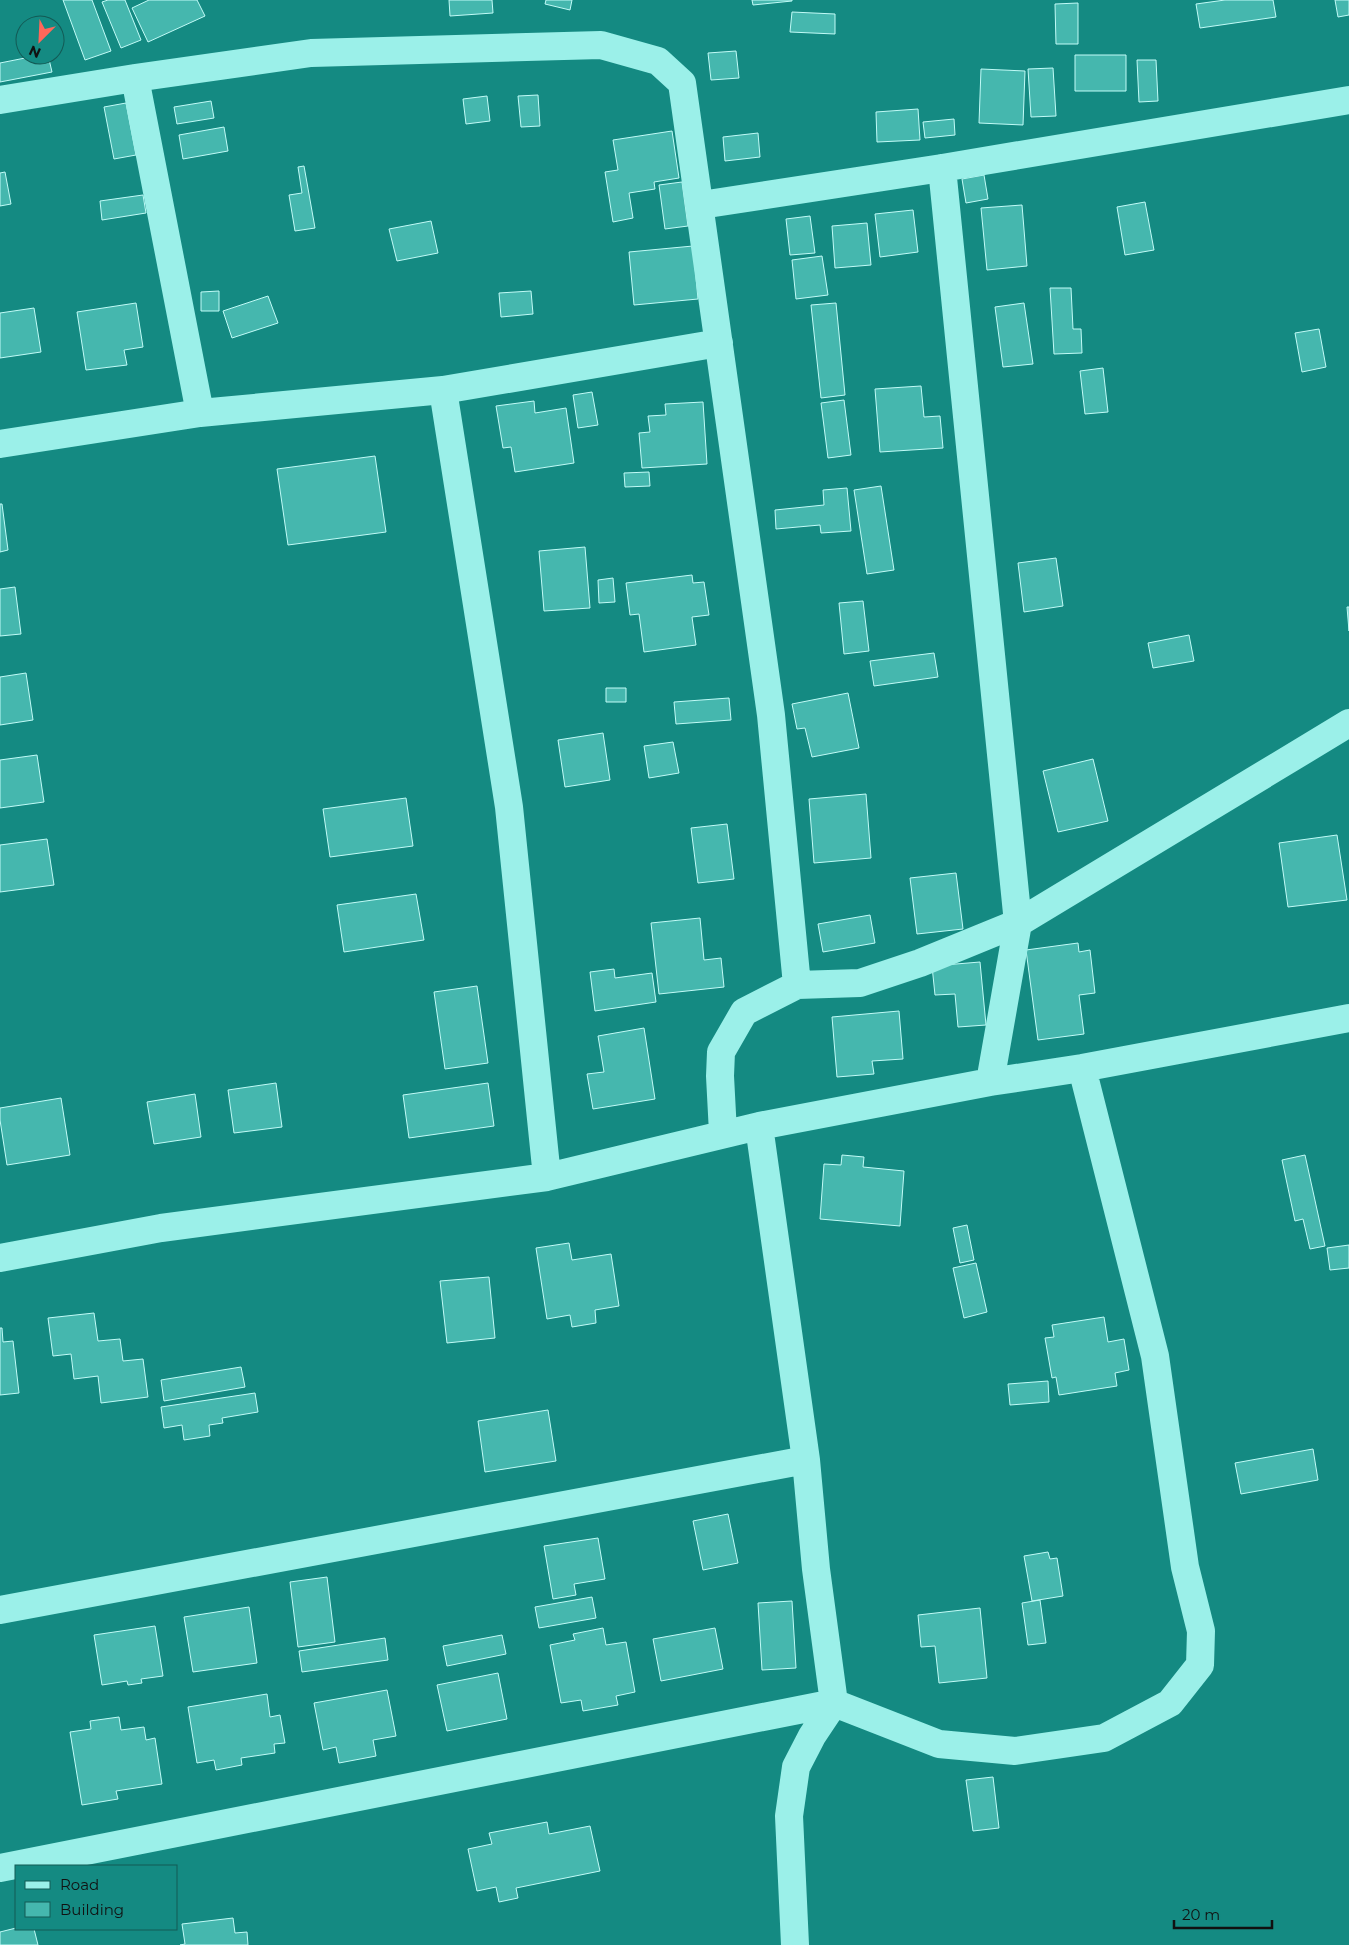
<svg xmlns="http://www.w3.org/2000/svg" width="1349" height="1945" font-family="Montserrat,sans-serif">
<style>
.building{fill:#45b7ae;stroke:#c1fbf7}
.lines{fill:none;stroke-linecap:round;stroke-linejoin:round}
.minor{stroke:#9bf0e9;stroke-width:28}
</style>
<rect width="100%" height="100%" fill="#148a82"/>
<path class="building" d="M 63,0 L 92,0 L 111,51 L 85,60 Z
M 108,0 L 125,0 L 141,40 L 121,48 L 102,2 Z
M 149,0 L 197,0 L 205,16 L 148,42 L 132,8 Z
M 449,0 L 492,0 L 493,13 L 450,16 Z
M 546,0 L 572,0 L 570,10 L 545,4 Z
M 752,0 L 792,0 L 792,1 L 753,5 Z
M 1225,0 L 1273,0 L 1276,17 L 1200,28 L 1196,4 Z
M 1335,0 L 1349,0 L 1349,15 L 1338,17 Z
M 1078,3 L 1078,44 L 1056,44 L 1055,4 Z
M 792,12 L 835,14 L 835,34 L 790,32 Z
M 736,51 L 739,78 L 711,80 L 708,53 Z
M 40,55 L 48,55 L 52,72 L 0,82 L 0,63 Z
M 1075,55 L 1126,55 L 1126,91 L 1075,91 Z
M 1137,60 L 1156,60 L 1158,101 L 1139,102 Z
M 1053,68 L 1056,116 L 1031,117 L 1028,69 Z
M 981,69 L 1025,71 L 1023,125 L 979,123 Z
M 538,95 L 540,126 L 521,127 L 518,96 Z
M 487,96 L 490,121 L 466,124 L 463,99 Z
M 211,101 L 214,118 L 177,124 L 174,107 Z
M 126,103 L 136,155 L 114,159 L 104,107 Z
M 918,109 L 920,140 L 877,142 L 876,112 Z
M 954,119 L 955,135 L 925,138 L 923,122 Z
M 224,127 L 228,151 L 183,159 L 179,135 Z
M 672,131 L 679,178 L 654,182 L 655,189 L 629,193 L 633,218 L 613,222 L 605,172 L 618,170 L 613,140 Z
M 758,133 L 760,157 L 725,161 L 723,137 Z
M 304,166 L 315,228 L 295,231 L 289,195 L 302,193 L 298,167 Z
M 5,172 L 11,204 L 0,206 L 0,173 Z
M 984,175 L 988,199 L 966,203 L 962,179 Z
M 682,182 L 688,226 L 665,229 L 659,185 Z
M 143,195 L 146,213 L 102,220 L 100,201 Z
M 1145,202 L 1154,250 L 1125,255 L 1117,207 Z
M 1022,205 L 1027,266 L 987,270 L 981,208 Z
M 913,210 L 918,252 L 880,257 L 875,214 Z
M 810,216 L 815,253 L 790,255 L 786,219 Z
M 431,221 L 438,253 L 397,261 L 389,229 Z
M 867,223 L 871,265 L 835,268 L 832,226 Z
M 693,246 L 698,299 L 634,305 L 629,252 Z
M 822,256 L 828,295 L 796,299 L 792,260 Z
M 1050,288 L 1071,288 L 1073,329 L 1081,329 L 1082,353 L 1054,354 Z
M 219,291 L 219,311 L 201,311 L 201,292 Z
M 531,291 L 533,314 L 501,317 L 499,293 Z
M 268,296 L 278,323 L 232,338 L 223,311 Z
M 136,303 L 143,347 L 124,350 L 127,365 L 86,370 L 77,312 Z
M 836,303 L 845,395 L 821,398 L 811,305 Z
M 1024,303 L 1033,364 L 1003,367 L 995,307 Z
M 34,308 L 41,352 L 0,358 L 0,313 Z
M 1319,329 L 1326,367 L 1302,372 L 1295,333 Z
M 1103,368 L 1108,412 L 1085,414 L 1080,371 Z
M 921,386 L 924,417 L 940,416 L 943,448 L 880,452 L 875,389 Z
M 592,392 L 598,425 L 578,428 L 573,395 Z
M 844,400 L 851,455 L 828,458 L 821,403 Z
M 534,401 L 535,413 L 566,408 L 574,463 L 515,472 L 511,447 L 503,448 L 496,406 Z
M 703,402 L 707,464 L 642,468 L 639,433 L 650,432 L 648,416 L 666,415 L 665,404 Z
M 375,456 L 386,532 L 288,545 L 277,469 Z
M 649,472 L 650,486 L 625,487 L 624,473 Z
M 881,486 L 894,570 L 867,574 L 854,490 Z
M 847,488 L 851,531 L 821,533 L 820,525 L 776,529 L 775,510 L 824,505 L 823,490 Z
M 0,504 L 2,504 L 8,550 L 0,552 Z
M 585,547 L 590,608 L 544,611 L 539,551 Z
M 1056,558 L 1063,606 L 1024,612 L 1018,563 Z
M 692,575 L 693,583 L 704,582 L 709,615 L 692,617 L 696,645 L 644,652 L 639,614 L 630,615 L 626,583 Z
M 613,578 L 615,602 L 599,603 L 598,580 Z
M 15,587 L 21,634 L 0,636 L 0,589 Z
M 863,601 L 869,651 L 844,654 L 839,603 Z
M 1347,607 L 1349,607 L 1349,631 Z
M 1189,635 L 1194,661 L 1153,668 L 1148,643 Z
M 934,653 L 938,677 L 874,686 L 870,661 Z
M 26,673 L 33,720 L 0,725 L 0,677 Z
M 606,688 L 626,688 L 626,702 L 606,702 Z
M 848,693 L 859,748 L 812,757 L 805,728 L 797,729 L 792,704 Z
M 729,698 L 731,720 L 676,724 L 674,702 Z
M 603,733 L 610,780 L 565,787 L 558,740 Z
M 673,742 L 679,773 L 649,778 L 644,746 Z
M 37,755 L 44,802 L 0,808 L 0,760 Z
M 1093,759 L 1108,821 L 1058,832 L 1043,771 Z
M 866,794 L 871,858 L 814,863 L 809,799 Z
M 406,798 L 413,846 L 330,857 L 323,809 Z
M 727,824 L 734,879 L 698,883 L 691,828 Z
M 1337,835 L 1347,900 L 1288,907 L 1279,843 Z
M 47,839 L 54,885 L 0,892 L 0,845 Z
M 956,873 L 963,929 L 917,934 L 910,878 Z
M 416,894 L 424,940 L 344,952 L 337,905 Z
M 870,915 L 875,943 L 823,952 L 818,924 Z
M 700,918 L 704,960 L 721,958 L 724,987 L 659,994 L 651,923 Z
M 1078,943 L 1079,952 L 1090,950 L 1095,993 L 1079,995 L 1084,1034 L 1038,1040 L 1026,950 Z
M 980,962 L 986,1025 L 958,1027 L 955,994 L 935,995 L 932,966 Z
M 614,969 L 615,978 L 652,973 L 656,1002 L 595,1011 L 590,972 Z
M 477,986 L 488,1063 L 445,1069 L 434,992 Z
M 899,1011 L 903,1059 L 872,1061 L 874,1074 L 837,1077 L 832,1017 Z
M 644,1028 L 655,1099 L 593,1109 L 587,1074 L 604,1072 L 598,1036 Z
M 276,1083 L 282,1127 L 234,1133 L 228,1090 Z
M 488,1083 L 494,1126 L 409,1138 L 403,1095 Z
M 195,1094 L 201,1137 L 154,1144 L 147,1102 Z
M 61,1098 L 70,1155 L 7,1165 L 0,1120 L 0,1108 Z
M 842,1155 L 864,1157 L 863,1167 L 904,1171 L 900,1226 L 820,1219 L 824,1164 L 841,1165 Z
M 1305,1155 L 1325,1246 L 1310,1249 L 1303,1219 L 1295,1221 L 1282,1160 Z
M 967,1225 L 974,1260 L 960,1263 L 953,1228 Z
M 569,1243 L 572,1260 L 611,1254 L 619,1306 L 595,1310 L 596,1323 L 572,1327 L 570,1315 L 547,1319 L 536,1248 Z
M 1349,1245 L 1349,1268 L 1330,1270 L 1327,1248 Z
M 976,1263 L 987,1312 L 964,1318 L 953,1268 Z
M 489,1277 L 495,1338 L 447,1343 L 440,1281 Z
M 94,1313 L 98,1341 L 120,1339 L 123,1361 L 143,1359 L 148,1397 L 101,1403 L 98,1376 L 74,1379 L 71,1354 L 53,1356 L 48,1318 Z
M 1104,1317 L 1108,1342 L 1124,1339 L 1129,1370 L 1115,1373 L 1117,1386 L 1059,1395 L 1056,1377 L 1052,1378 L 1045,1338 L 1054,1337 L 1052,1325 Z
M 0,1328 L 2,1328 L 3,1342 L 13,1341 L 19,1393 L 0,1395 Z
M 241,1367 L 245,1387 L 164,1401 L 161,1380 Z
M 1048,1381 L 1049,1402 L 1010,1405 L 1008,1384 Z
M 255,1393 L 258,1412 L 222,1418 L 223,1423 L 209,1425 L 210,1436 L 184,1440 L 182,1425 L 164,1428 L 161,1407 Z
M 548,1410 L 556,1461 L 485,1472 L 478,1421 Z
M 1313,1449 L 1318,1480 L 1241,1494 L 1235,1463 Z
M 728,1514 L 738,1563 L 703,1570 L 693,1521 Z
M 598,1538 L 605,1579 L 574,1584 L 576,1595 L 553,1599 L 544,1546 Z
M 1048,1552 L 1050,1559 L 1057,1558 L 1063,1596 L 1032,1601 L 1024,1556 Z
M 327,1577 L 335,1642 L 298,1647 L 290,1582 Z
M 592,1597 L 596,1618 L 539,1628 L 535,1607 Z
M 1040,1600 L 1046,1643 L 1028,1645 L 1022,1603 Z
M 792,1601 L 796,1668 L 762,1670 L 758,1603 Z
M 249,1607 L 257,1663 L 193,1672 L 184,1617 Z
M 980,1608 L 987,1678 L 939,1683 L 935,1646 L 921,1647 L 918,1615 Z
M 155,1626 L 163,1676 L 141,1679 L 142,1683 L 128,1685 L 127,1681 L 102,1685 L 94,1635 Z
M 603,1628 L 606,1645 L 626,1642 L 635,1692 L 616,1696 L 618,1705 L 583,1711 L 581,1700 L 561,1703 L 550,1645 L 575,1640 L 573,1634 Z
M 715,1628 L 723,1669 L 661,1681 L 653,1639 Z
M 502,1635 L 506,1654 L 447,1666 L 443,1646 Z
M 385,1638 L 388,1660 L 302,1672 L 299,1651 Z
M 498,1673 L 507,1719 L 447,1731 L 437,1685 Z
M 387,1690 L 396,1736 L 373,1740 L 376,1756 L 339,1763 L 336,1747 L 323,1750 L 314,1703 Z
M 267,1694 L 270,1717 L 280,1715 L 285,1743 L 274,1744 L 275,1753 L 241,1758 L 242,1765 L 216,1770 L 214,1760 L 197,1763 L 188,1707 Z
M 119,1717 L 121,1730 L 144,1727 L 146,1740 L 155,1738 L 162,1784 L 116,1791 L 118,1799 L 82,1805 L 70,1732 L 91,1729 L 90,1721 Z
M 993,1777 L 999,1828 L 973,1831 L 966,1780 Z
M 547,1822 L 549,1834 L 590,1826 L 600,1871 L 516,1888 L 518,1898 L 499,1902 L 496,1887 L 477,1891 L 468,1849 L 492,1844 L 489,1833 Z
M 233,1918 L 235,1933 L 247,1932 L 248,1945 L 180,1945 L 185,1944 L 182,1924 Z
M 16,1928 L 34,1929 L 38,1945 L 0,1945 L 0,1932 Z"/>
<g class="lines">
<path class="minor" d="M 135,78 L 200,413
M 0,100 L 135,78 L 311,53 L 601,45 L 658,61 L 682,83 L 771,715 L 797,985 L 744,1012 L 721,1052 L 720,1076 L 723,1133
M 942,168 L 1018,923 L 990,1082
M 701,205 L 942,168 L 1349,100
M 443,390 L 509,807 L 547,1177
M 0,444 L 200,413 L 443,390 L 719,343
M 797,985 L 860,983 L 920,963 L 1018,923 L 1349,723
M 759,1126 L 806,1460 L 816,1569 L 834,1703 L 812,1736 L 796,1767 L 789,1816 L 795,1945
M 0,1258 L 161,1228 L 547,1177 L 759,1126 L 990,1082 L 1082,1068 L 1349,1018
M 0,1610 L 806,1460
M 0,1868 L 834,1703 L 939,1744 L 1015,1751 L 1104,1738 L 1170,1703 L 1200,1665 L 1201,1631 L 1185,1567 L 1155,1356 L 1082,1068"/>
</g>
<rect x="15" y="1865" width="162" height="65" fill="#148a82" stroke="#135a55"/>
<rect x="25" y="1881" width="25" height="8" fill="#9bf0e9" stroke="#135a55"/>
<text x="60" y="1890" font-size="15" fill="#111111">Road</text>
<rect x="25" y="1902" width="25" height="15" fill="#45b7ae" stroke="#135a55"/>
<text x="60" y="1915" font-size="15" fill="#111111">Building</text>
<g transform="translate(40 40) rotate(204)"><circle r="24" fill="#148a82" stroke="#135a55"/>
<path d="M0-4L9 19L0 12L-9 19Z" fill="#ff675a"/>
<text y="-8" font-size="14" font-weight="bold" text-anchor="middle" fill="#111111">N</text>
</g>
<path d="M1174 1920v8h98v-8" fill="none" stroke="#111111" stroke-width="2.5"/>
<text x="1182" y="1920" font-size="15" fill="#111111" stroke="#148a82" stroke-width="4" paint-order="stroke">20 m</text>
</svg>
